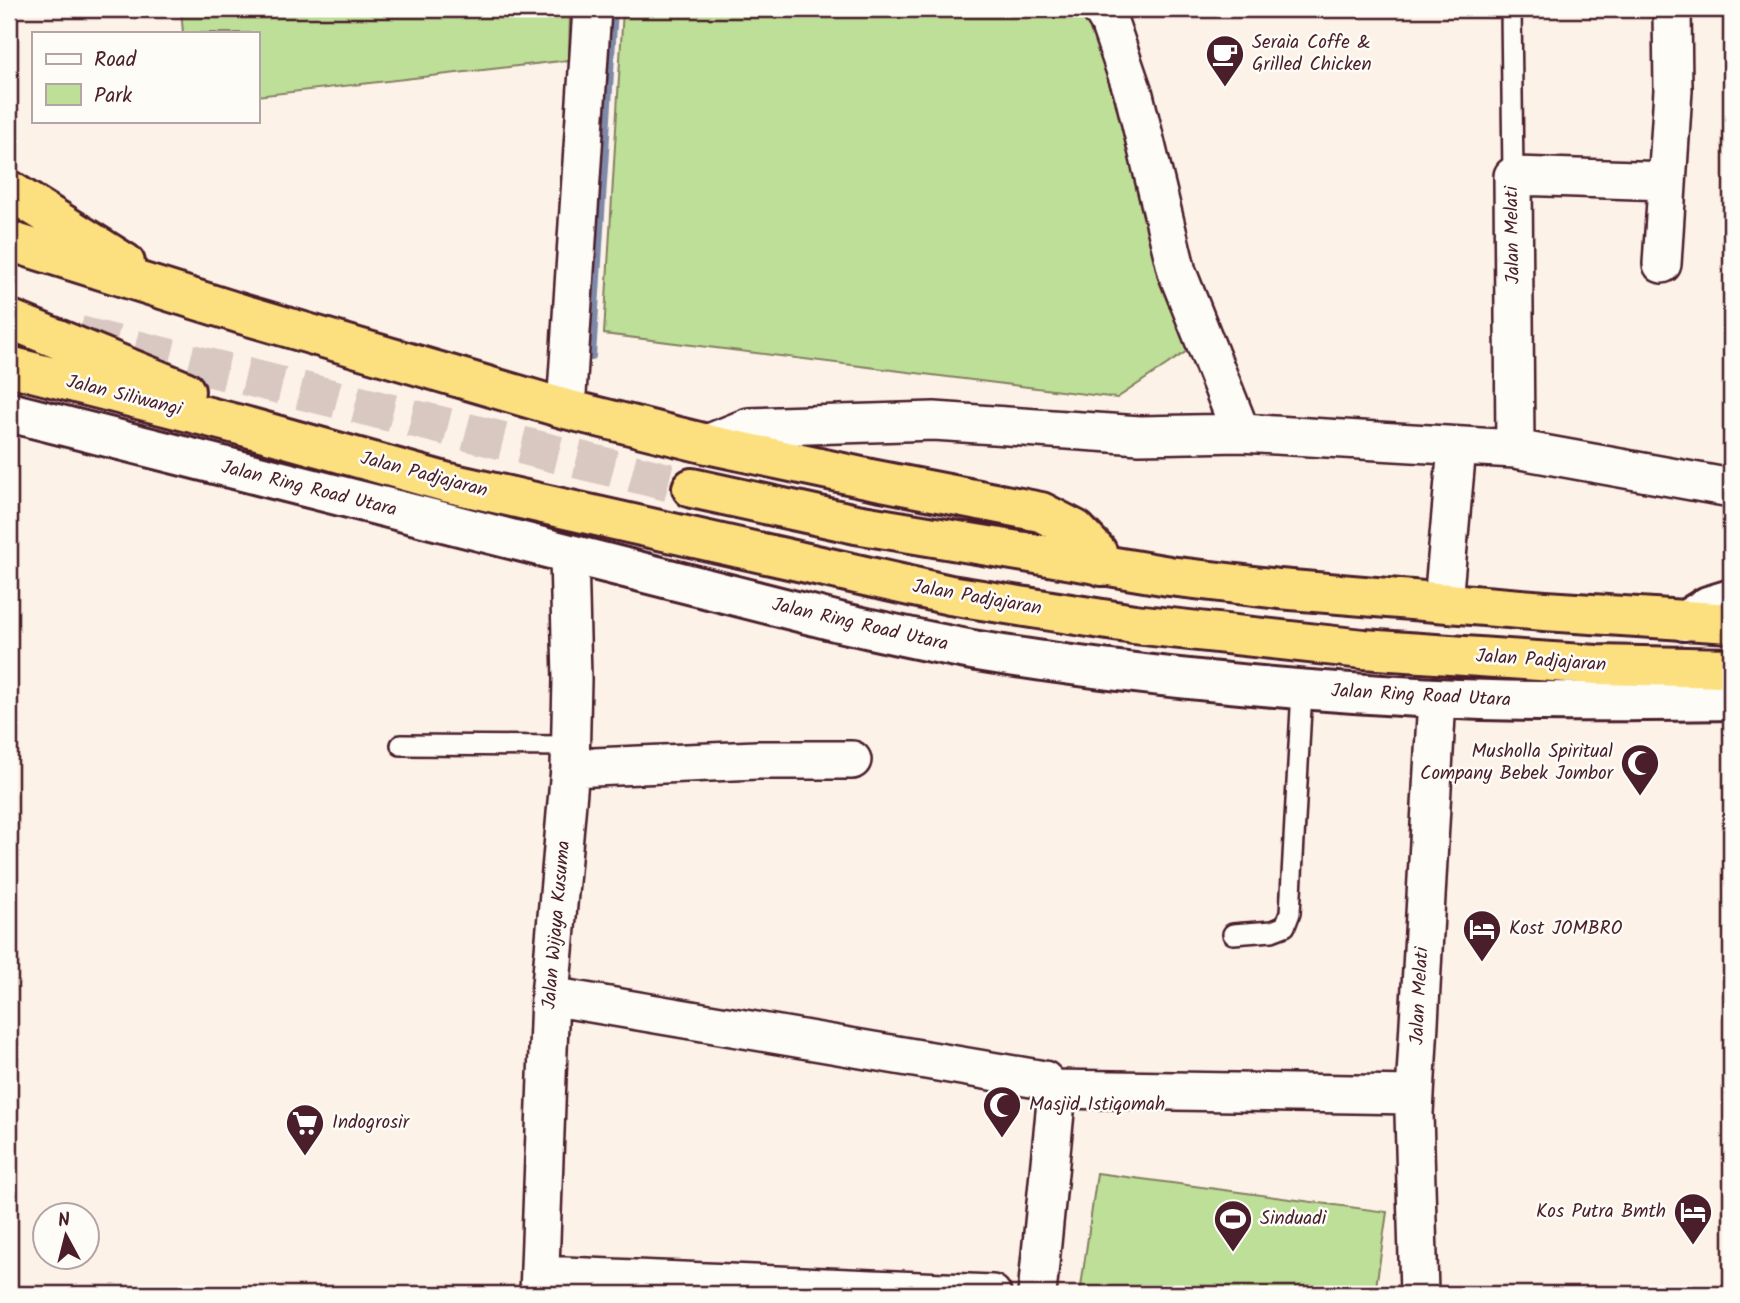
<svg xmlns="http://www.w3.org/2000/svg" width="1740" height="1303" font-family="Kalam,sans-serif">
<style>
.green{fill:#bedf98;stroke:#847f62;stroke-width:2}
.lines{fill:none;stroke-linecap:round;stroke-linejoin:round}
.stream{stroke:#7e89a8;stroke-width:10}
.trunk-tunnel{stroke:#d8c8c1;stroke-width:38;stroke-dasharray:38 19;stroke-linecap:butt}
.service-casing{stroke:#4a1f2b;stroke-width:24}
.minor-casing{stroke:#4a1f2b;stroke-width:42}
.tertiary-casing{stroke:#4a1f2b;stroke-width:44}
.trunk-casing{stroke:#4a1f2b;stroke-width:44}
.service{stroke:#fdfcf7;stroke-width:19}
.minor{stroke:#fdfcf7;stroke-width:37}
.tertiary{stroke:#fdfcf7;stroke-width:38}
.trunk{stroke:#fce080;stroke-width:38}
.labels{text-anchor:middle;dominant-baseline:central;stroke-width:5;stroke-linejoin:round;paint-order:stroke}
.poi-label{font-size:19px;fill:#4a1f2b;stroke:#fdfcf7;text-anchor:start}
.street-label{font-size:19px;fill:#4a1f2b;stroke:#fdfcf7}
</style>
<rect width="100%" height="100%" fill="#fcf2e7"/>
<filter id="ink" filterUnits="userSpaceOnUse"><feTurbulence type="fractalNoise" baseFrequency=".0143" numOctaves="2"/><feDisplacementMap in="SourceGraphic" scale="14" xChannelSelector="R" yChannelSelector="G"/><feConvolveMatrix kernelMatrix="1 2 1 2 8 2 1 2 1" color-interpolation-filters="sRGB"/></filter>
<g filter="url(#ink)">
<path class="green" d="M 181,9 L 570,9 L 569,60 L 257,96 L 257,33 L 183,33 Z
M 623,9 L 1086,9 L 1093,21 L 1187,351 L 1117,398 L 604,334 Z
M 1097,1173 L 1387,1212 L 1375,1294 L 1080,1294 Z"/>
<g class="lines">
<path class="stream" d="M 591,356 L 613,9"/>
<path class="trunk-tunnel" d="M 79,335 L 692,488"/>
<g class="service-casing">
<path id="service" d="M 1511,9 L 1513,176
M 401,745 L 570,746
M 1233,934 L 1272,931 L 1285,926 L 1290,913 L 1302,690"/>
</g>
<g class="minor-casing">
<path id="minor" d="M 1101,9 L 1109,22 L 1134,95 L 1177,272 L 1241,433 L 1515,449 L 1731,488
M 1662,264 L 1673,90 L 1672,9
M 566,409 L 592,9
M 707,444 L 749,427 L 934,421 L 1140,435 L 1241,433
M 1515,449 L 1513,176 L 1667,181
M 1443,602 L 1457,447
M 570,768 L 757,760 L 852,760
M 550,996 L 1044,1080 L 1053,1089 L 1056,1102 L 1037,1294
M 1053,1089 L 1414,1095
M 540,1275 L 992,1294
M 539,1294 L 550,996 L 570,768 L 572,679 L 569,555
M 1419,1294 L 1414,1113 L 1437,698"/>
</g>
<g class="tertiary-casing">
<path id="tertiary" d="M 9,412 L 839,622 C 885,632 932,643 978,651 C 1129,676 1283,690 1435,698 C 1534,703 1633,701 1731,700
M 1684,621 L 1708,606 L 1731,599"/>
</g>
<g class="trunk-casing">
<path id="trunk" d="M 9,190 L 125,263
M 9,241 L 242,314 L 566,409 L 707,444 L 871,479 L 1041,512 L 1076,530 L 1097,552 L 1102,566
M 9,319 L 185,391
M 9,366 L 240,425 L 445,482 L 950,595 L 1134,624 L 1363,649 L 1597,665 L 1731,668
M 692,488 L 856,524 L 1169,576 L 1279,589 L 1545,611 L 1731,623"/>
</g>
<use href="#service" class="service"/>
<use href="#minor" class="minor"/>
<use href="#tertiary" class="tertiary"/>
<use href="#trunk" class="trunk"/>
</g>
</g>
<defs>
<g id="cafe-pin" transform="scale(2.0125)"><path d="M0 17L-7.5 6A9.5 9.5 0 1 1 7.5 6Z" fill="#4a1f2b" stroke="#fdfcf7"/><path d="M-5.5-4.5H6V0H3Q3 3.5 0 3.5H-2.5Q-5.5 3.5-5.5 0ZM3-3.2v2h1.7v-2ZM-6 4.5H4V6H-6Z" fill="#fff"/></g>
<g id="mosque-pin" transform="scale(2.0125)"><path d="M0 17L-7.5 6A9.5 9.5 0 1 1 7.5 6Z" fill="#4a1f2b" stroke="#fdfcf7"/><path d="M3.5-4.9A6 6 0 1 0 3.5 4.9A5 5 0 1 1 3.5-4.9Z" fill="#fff"/></g>
<g id="hotel-pin" transform="scale(2.0125)"><path d="M0 17L-7.5 6A9.5 9.5 0 1 1 7.5 6Z" fill="#4a1f2b" stroke="#fdfcf7"/><path d="M-6-4.5h1.5V1H6V5H4.5V3h-9V5H-6ZM-4 0a1.8 1.8 0 1 1 3.6 0ZM.5 0V-2.5h3Q6-2.5 6 0Z" fill="#fff"/></g>
<g id="supermarket-pin" transform="scale(2.0125)"><path d="M0 17L-7.5 6A9.5 9.5 0 1 1 7.5 6Z" fill="#4a1f2b" stroke="#fdfcf7"/><path d="M-6-5.5h2.5l.6 2H6L4.5 2H-2.5L-4.4-4H-6ZM-1.5 3.2a1.3 1.3 0 1 0 .1 0ZM3 3.2a1.3 1.3 0 1 0 .1 0Z" fill="#fff"/></g>
<g id="stadium-pin" transform="scale(2.0125)"><path d="M0 17L-7.5 6A9.5 9.5 0 1 1 7.5 6Z" fill="#4a1f2b" stroke="#fdfcf7"/><path d="M0-5a6.5 5 0 1 0 0 10a6.5 5 0 1 0 0-10ZM-3.5-1.8h7v3.6h-7Z" fill="#fff"/></g>
</defs>
<g fill-rule="evenodd">
<use href="#cafe-pin" x="1225" y="54"/>
<use href="#mosque-pin" x="1640" y="763"/>
<use href="#hotel-pin" x="1482" y="929"/>
<use href="#mosque-pin" x="1002" y="1105"/>
<use href="#supermarket-pin" x="305" y="1123"/>
<use href="#hotel-pin" x="1693" y="1212"/>
<use href="#stadium-pin" x="1233" y="1219"/>
</g>
<g class="labels">
<g class="poi-label">
<text x="1252" y="43">Seraia Coffe &amp;<tspan x="1252" dy="22">Grilled Chicken</tspan></text>
<text x="1613" y="752" text-anchor="end">Musholla Spiritual<tspan x="1613" dy="22">Company Bebek Jombor</tspan></text>
<text x="1509" y="929">Kost JOMBRO</text>
<text x="1029" y="1105">Masjid Istiqomah</text>
<text x="332" y="1123">Indogrosir</text>
<text x="1666" y="1212" text-anchor="end">Kos Putra Bmth</text>
<text x="1260" y="1219">Sinduadi</text>
</g>
<g class="street-label">
<text transform="translate(1513 235) rotate(-91)">Jalan Melati</text>
<text transform="translate(124 396) rotate(14)">Jalan Siliwangi</text>
<text transform="translate(424 475) rotate(15)">Jalan Padjajaran</text>
<text transform="translate(309 489) rotate(14)">Jalan Ring Road Utara</text>
<text transform="translate(977 598) rotate(10)">Jalan Padjajaran</text>
<text transform="translate(860 625) rotate(13)">Jalan Ring Road Utara</text>
<text transform="translate(1541 661) rotate(4)">Jalan Padjajaran</text>
<text transform="translate(1421 696) rotate(3)">Jalan Ring Road Utara</text>
<text transform="translate(557 925) rotate(-85)">Jalan Wijaya Kusuma</text>
<text transform="translate(1420 996) rotate(-87)">Jalan Melati</text>
</g>
</g>
<rect width="1740" height="1303" fill="none" stroke="#fdfcf7" stroke-width="35"/>
<rect x="18" y="18" width="1705" height="1268" fill="none" stroke="#4a1f2b" stroke-width="2.5" filter="url(#ink)"/>
<rect x="32" y="32" width="228" height="91" fill="#fdfcf7" stroke="#b5a4a5" stroke-width="2"/>
<rect x="46" y="54" width="35" height="10" fill="#fdfcf7" stroke="#b5a4a5" stroke-width="2"/>
<text x="94" y="66" font-size="21" fill="#4a1f2b">Road</text>
<rect x="46" y="84" width="35" height="21" fill="#bedf98" stroke="#b5a4a5" stroke-width="2"/>
<text x="94" y="102" font-size="21" fill="#4a1f2b">Park</text>
<g transform="translate(66 1236) rotate(353)"><circle r="33" fill="#fdfcf7" stroke="#b5a4a5" stroke-width="2"/>
<path d="M0-5L12 26L0 18L-12 26Z" fill="#4a1f2b"/>
<text y="-10" font-size="19" font-weight="bold" text-anchor="middle" fill="#4a1f2b">N</text>
</g>
</svg>
